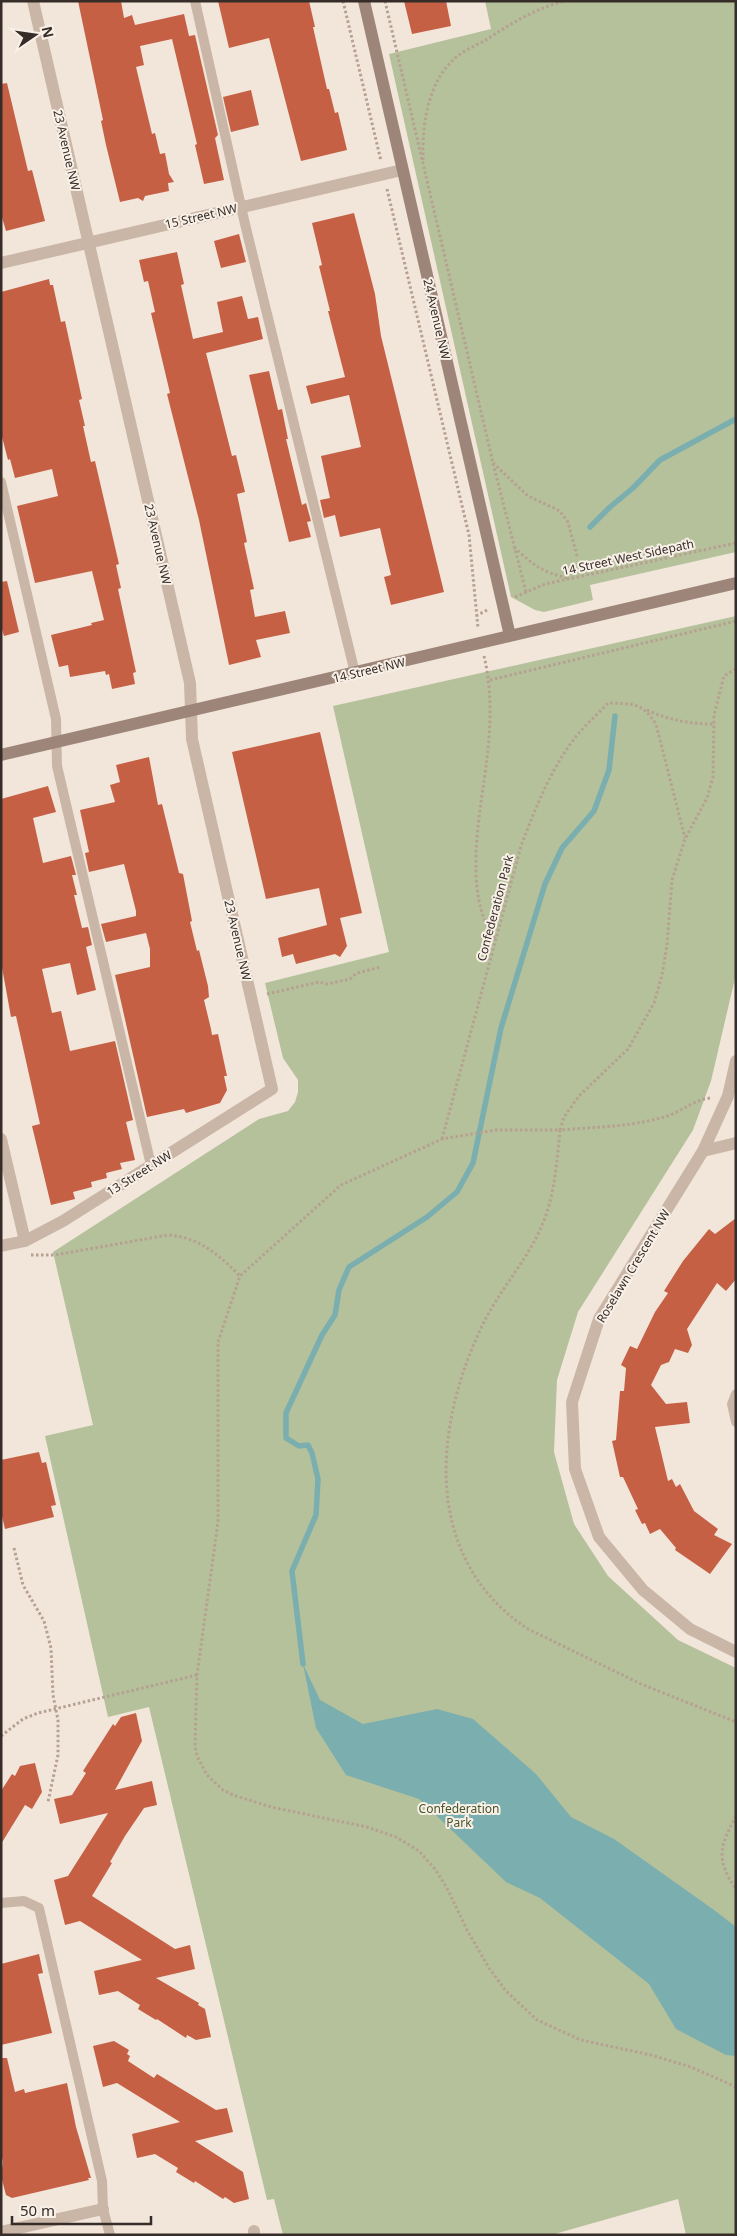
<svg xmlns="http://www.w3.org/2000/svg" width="737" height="2236" font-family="'Noto Sans',sans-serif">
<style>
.green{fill:#b5c19b}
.water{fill:#7aaeaf}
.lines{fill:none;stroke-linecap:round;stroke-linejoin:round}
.stream{stroke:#7aaeaf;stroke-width:5.5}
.building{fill:#c66045}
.path{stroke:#b6a091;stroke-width:3;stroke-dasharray:2.5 2.5;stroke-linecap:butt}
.lane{stroke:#cab6a7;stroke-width:10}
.street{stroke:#cab6a7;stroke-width:12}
.secondary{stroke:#9d8579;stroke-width:12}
.labels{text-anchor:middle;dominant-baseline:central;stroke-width:4;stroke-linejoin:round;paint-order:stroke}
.street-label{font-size:12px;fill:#362c28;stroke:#f9f1e8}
.park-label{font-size:12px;fill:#47552b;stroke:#f9f1e8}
</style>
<rect width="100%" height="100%" fill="#f2e6db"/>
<path class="green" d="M 485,1 L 736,1 L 736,552 L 590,585 L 593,600 L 544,612 L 535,610 L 511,597 L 389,54 L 491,29 Z
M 736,616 L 736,974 L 711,1081 L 693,1130 L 578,1312 L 557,1380 L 554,1452 L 574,1524 L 608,1576 L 678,1640 L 736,1668 L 736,2235 L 686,2235 L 678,2199 L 551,2235 L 283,2235 L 274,2199 L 267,2200 L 149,1707 L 108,1717 L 45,1436 L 93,1425 L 53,1252 L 259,1119 L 288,1111 L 295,1102 L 298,1092 L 298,1080 L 283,1058 L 265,983 L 389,952 L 333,706 Z"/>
<path class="water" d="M 303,1664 L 320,1700 L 363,1724 L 437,1709 L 473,1719 L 536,1774 L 571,1817 L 614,1839 L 714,1910 L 736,1927 L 736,2056 L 726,2055 L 676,2029 L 649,1984 L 540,1898 L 506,1882 L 419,1799 L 346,1775 L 316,1728 Z"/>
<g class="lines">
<path class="stream" d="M 590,527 L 610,507 L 633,488 L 660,460 L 736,419
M 303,1664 L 292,1571 L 316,1515 L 318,1479 L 312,1453 L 308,1445 L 299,1446 L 286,1438 L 286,1413 L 322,1335 L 335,1315 L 339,1290 L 349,1267 L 427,1217 L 457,1192 L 473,1163 L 501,1028 L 545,884 L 562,848 L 594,811 L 609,770 L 615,716"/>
</g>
<path class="building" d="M 78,1 L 121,1 L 124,18 L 132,15 L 135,25 L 184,14 L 189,36 L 195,35 L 218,135 L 215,138 L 224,180 L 204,184 L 195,145 L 197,144 L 172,39 L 140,46 L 144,65 L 136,67 L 152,134 L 155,133 L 160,154 L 165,153 L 169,174 L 174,182 L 168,183 L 169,191 L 145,196 L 143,201 L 138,198 L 120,202 L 106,145 L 101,121 L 103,120 Z
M 218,1 L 309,1 L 315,27 L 313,27 L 327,89 L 329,89 L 335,113 L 338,112 L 347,150 L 301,161 L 269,38 L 229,48 Z
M 404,1 L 446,1 L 451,26 L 412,34 Z
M 7,83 L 28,171 L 32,170 L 45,221 L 6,231 L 1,214 L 1,84 Z
M 251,90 L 259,125 L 231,132 L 223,97 Z
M 354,213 L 375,294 L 381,336 L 444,592 L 391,605 L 384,577 L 391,575 L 380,528 L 340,537 L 335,515 L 324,518 L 320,500 L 330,498 L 321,456 L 361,447 L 349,395 L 311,404 L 306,386 L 345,377 L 328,311 L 330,311 L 319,266 L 322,265 L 312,223 Z
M 239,234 L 246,262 L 221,268 L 214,241 Z
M 177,252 L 184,284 L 181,285 L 193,339 L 223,332 L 217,302 L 242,296 L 248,319 L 258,317 L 263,339 L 206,353 L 232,456 L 236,455 L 245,492 L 237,494 L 247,542 L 244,543 L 254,589 L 250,590 L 255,617 L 285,611 L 290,633 L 256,640 L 261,657 L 229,665 L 199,520 L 167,394 L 170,393 L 151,313 L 155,312 L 148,281 L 144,282 L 139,260 Z
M 49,279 L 50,285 L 53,285 L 61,322 L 65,321 L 82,399 L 79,400 L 85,426 L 83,426 L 91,462 L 95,461 L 119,564 L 116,565 L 121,588 L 118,589 L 136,672 L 133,673 L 135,684 L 112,689 L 109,674 L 106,675 L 105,671 L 70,677 L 68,665 L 59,667 L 51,635 L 92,625 L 91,623 L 104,620 L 92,571 L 35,583 L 17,506 L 58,496 L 52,469 L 15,478 L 10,459 L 8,460 L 1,433 L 1,292 Z
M 269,371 L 278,410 L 282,409 L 288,439 L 286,439 L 302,505 L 306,503 L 311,521 L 307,522 L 311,537 L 289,542 L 249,375 Z
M 7,581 L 19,632 L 4,636 L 1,626 L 1,582 Z
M 320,732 L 362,913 L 340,918 L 347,946 L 340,957 L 335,954 L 296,964 L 293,954 L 282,957 L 278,938 L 327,925 L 319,888 L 266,899 L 232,752 Z
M 149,757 L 158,805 L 162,804 L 179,873 L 183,874 L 192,921 L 190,922 L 197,951 L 199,950 L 208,986 L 209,997 L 204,1000 L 211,1029 L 212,1035 L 218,1034 L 227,1076 L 224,1076 L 227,1090 L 220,1103 L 186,1113 L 184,1109 L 147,1117 L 115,975 L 150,967 L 150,949 L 146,933 L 106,942 L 101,924 L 136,916 L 136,911 L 124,864 L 89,872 L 85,853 L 89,852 L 80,810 L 115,802 L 110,785 L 120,782 L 116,765 Z
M 48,786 L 56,812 L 33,818 L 43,863 L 71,856 L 76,875 L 72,875 L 77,895 L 74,895 L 82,928 L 88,927 L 92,945 L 86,947 L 96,990 L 77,995 L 70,963 L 42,969 L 52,1013 L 61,1011 L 70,1051 L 115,1041 L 133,1120 L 126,1122 L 135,1160 L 120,1163 L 122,1169 L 106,1173 L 107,1178 L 91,1182 L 92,1187 L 73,1192 L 75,1199 L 51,1205 L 32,1126 L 40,1124 L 16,1016 L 11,1017 L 1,962 L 1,799 Z
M 736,1218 L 736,1279 L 726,1291 L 717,1283 L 687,1329 L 692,1345 L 688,1353 L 675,1349 L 669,1362 L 661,1365 L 651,1385 L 666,1404 L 687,1402 L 690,1423 L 655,1427 L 668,1481 L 672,1479 L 676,1487 L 680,1484 L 694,1511 L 718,1529 L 714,1535 L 732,1544 L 710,1574 L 675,1550 L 676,1548 L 660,1529 L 650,1534 L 645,1523 L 642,1524 L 635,1510 L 638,1509 L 623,1477 L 620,1477 L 612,1441 L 616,1440 L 620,1391 L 624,1391 L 626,1368 L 621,1365 L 630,1346 L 637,1349 L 655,1312 L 668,1293 L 664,1291 L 683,1261 L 709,1229 L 715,1234 Z
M 39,1452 L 42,1463 L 46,1462 L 56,1505 L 51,1506 L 54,1517 L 5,1529 L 1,1512 L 1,1460 Z
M 136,1713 L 142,1741 L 115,1790 L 152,1781 L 157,1805 L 144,1808 L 125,1836 L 110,1862 L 112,1863 L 92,1896 L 175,1949 L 190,1945 L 195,1969 L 156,1978 L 199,2003 L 198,2005 L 205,2009 L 211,2037 L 196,2040 L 187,2035 L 186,2038 L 157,2019 L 156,2020 L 138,2009 L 140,2005 L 118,1991 L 99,1995 L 94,1971 L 142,1960 L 80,1921 L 65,1925 L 54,1880 L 68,1876 L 108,1813 L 60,1824 L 54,1799 L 72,1795 L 86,1773 L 83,1771 L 113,1724 L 115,1726 L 121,1717 Z
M 35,1763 L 42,1792 L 32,1809 L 25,1805 L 1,1844 L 1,1791 L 12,1774 L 15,1776 L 20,1766 Z
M 39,1954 L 43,1973 L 38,1974 L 52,2033 L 1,2045 L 1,1964 Z
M 114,2041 L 129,2050 L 127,2054 L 130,2056 L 128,2061 L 154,2078 L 157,2074 L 216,2110 L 227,2108 L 233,2132 L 195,2141 L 243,2172 L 249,2199 L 234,2203 L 225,2197 L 223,2199 L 195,2181 L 194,2183 L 176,2172 L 178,2168 L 155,2154 L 137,2158 L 132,2134 L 180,2122 L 117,2083 L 103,2087 L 93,2046 Z
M 1,2058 L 7,2058 L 15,2092 L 24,2089 L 25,2093 L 67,2083 L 76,2127 L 91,2178 L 88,2178 L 89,2180 L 12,2198 L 6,2195 L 1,2176 L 3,2162 L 1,2152 Z"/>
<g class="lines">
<path class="path" d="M 343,1 L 381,161
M 385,1 L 493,463 L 526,592
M 423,160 C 422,124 428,78 459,55 C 468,48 480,44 489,38 C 513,22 537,8 565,1
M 387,189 L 469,535 L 478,628
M 493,463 L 528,496 L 560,511 L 568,522 L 577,556
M 514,547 C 533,565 542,572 568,578
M 515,597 L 545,584 L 736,543
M 476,616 L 489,609
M 484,656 C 492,689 491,725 487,758 C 481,811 461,896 496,940
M 736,669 L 724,676 L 714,715 L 713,777 L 707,798 L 685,839 L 672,880 L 667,945 L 662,975 L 654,1003 L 628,1049 L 579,1096 L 564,1117 L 560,1130 L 496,1130 L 442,1139 L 341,1185 L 240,1276 L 218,1342 L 218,1522 L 197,1675 L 195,1746 L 197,1756 L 207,1775 L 223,1790 L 233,1795 L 271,1807 L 367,1827 L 396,1837 L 419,1851 L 435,1869 L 447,1888 L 467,1930 L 489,1968 L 506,1991 L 537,2020 L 581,2040 L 651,2055 L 691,2067 L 736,2087
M 490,680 L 736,621
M 647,710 C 668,720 690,724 714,724
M 267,994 L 319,982 L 327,984 L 350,979 L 357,973 L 381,967
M 710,1098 C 693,1100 680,1113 664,1117 C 630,1127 595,1127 560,1130 C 557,1160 555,1194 543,1223 C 528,1260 499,1290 482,1326 C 433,1428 422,1559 528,1629 L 641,1684 L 736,1722
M 442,1139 L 521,846 C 535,809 550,771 574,739 C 584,726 597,715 608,703 C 634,704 641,702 656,724 L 685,838
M 31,1255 L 55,1255 L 168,1235 C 199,1237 219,1255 240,1276
M 14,1548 L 23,1585 L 44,1621 L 51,1648 L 53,1695 L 58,1720 L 58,1755 L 48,1802
M 1,1736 L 23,1719 L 38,1713 L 197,1675
M 736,1816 C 720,1846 715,1859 736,1889"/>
<path class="lane" d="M 195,1 L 245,224 L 355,673
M 1,482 L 56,719 L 57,766 L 151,1165
M 736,1394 L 732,1404 L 736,1422
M 1,1903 L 24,1901 L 39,1908 L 102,2181 L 103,2209 L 110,2235"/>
<path class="street" d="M 1,263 L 402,170
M 736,1061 L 728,1096 L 703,1151 L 599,1319 L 572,1402 L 575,1469 L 599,1537 L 643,1590 L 690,1629 L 736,1652
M 1,1139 L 25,1241
M 703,1151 L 736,1143
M 1,1246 L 25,1241 L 63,1221 L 272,1089 L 192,739 L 190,683 L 33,1
M 254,2231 L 254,2235
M 1,2232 L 103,2209"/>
<path class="secondary" d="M 364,1 L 510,636
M 1,755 L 736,583"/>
</g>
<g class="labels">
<g class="street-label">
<text transform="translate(67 150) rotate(77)">23 Avenue NW</text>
<text transform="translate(201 216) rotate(-13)">15 Street NW</text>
<text transform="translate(437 319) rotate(77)">24 Avenue NW</text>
<text transform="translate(158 544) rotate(77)">23 Avenue NW</text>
<text transform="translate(628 557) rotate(-12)">14 Street West Sidepath</text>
<text transform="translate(369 670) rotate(-13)">14 Street NW</text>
<text transform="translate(495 908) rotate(-75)">Confederation Park</text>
<text transform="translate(238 940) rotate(77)">23 Avenue NW</text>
<text transform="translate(139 1173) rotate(-32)">13 Street NW</text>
<text transform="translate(633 1266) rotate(-59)">Roselawn Crescent NW</text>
</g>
<g class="park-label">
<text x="459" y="1808">Confederation<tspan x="459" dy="14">Park</tspan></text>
</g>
</g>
<rect width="737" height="2236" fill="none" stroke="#362c28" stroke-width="5"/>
<g transform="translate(35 35) rotate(77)" stroke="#f9f1e8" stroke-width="4" paint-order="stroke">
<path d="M0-4L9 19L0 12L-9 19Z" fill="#362c28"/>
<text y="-8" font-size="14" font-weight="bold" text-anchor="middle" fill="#362c28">N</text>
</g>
<path d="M12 2216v8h139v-8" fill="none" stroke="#362c28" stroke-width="2.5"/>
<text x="20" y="2216" font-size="15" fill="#362c28" stroke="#f9f1e8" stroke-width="4" paint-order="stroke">50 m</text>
</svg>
